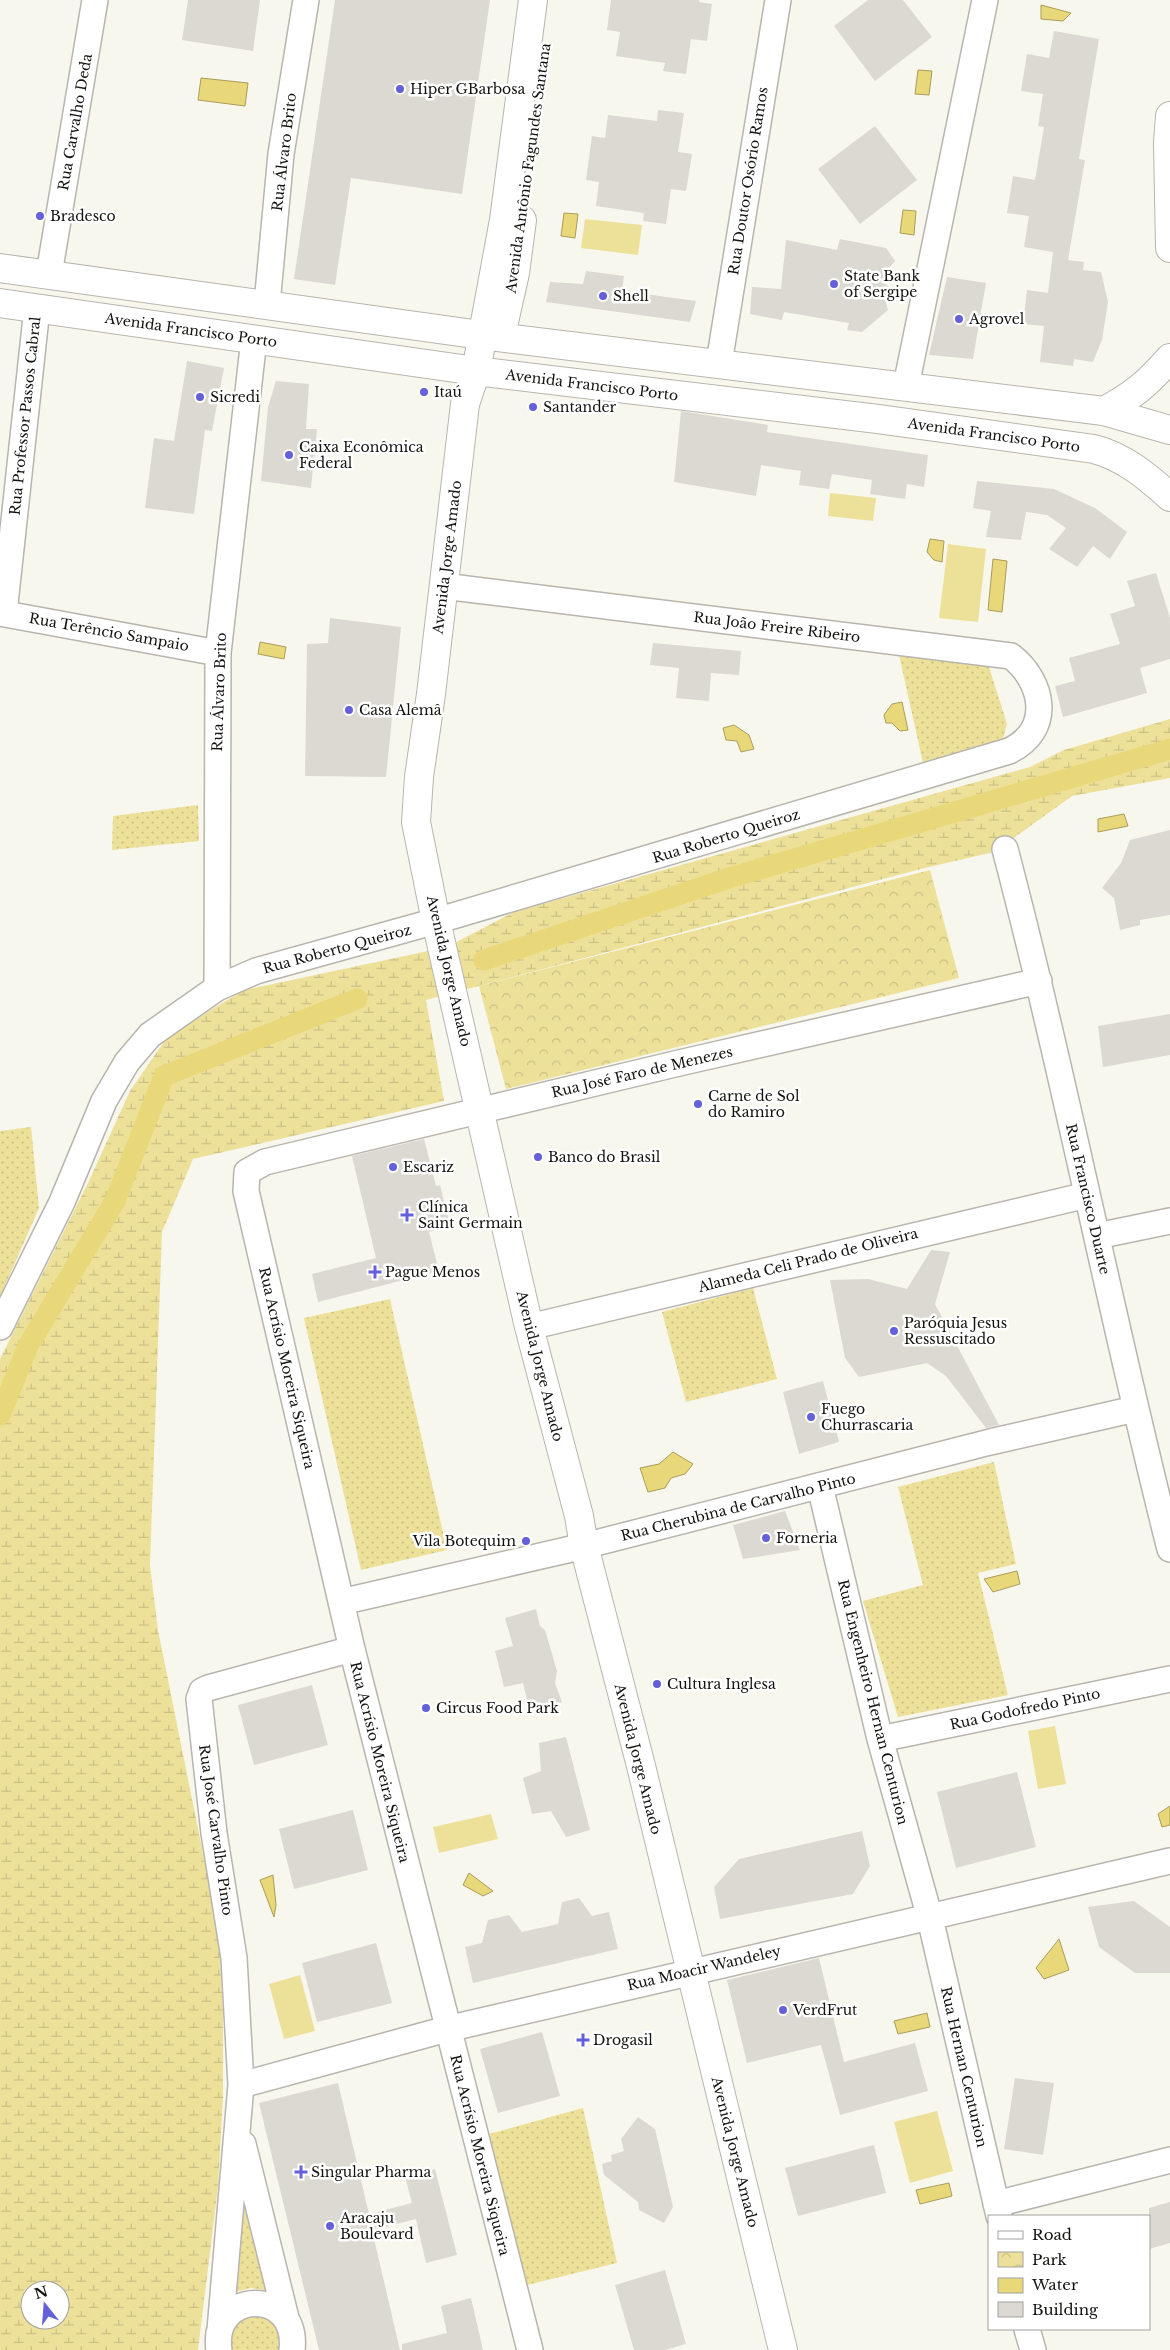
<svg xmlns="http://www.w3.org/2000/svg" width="1170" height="2350" font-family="'Libre Baskerville',serif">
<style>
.grass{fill:url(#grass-dots)}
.wetland{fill:url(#wetland-marsh);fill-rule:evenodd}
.park{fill:url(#park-crowns)}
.pitch{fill:#ede19a}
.water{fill:#e9d87a;stroke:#a99d5a}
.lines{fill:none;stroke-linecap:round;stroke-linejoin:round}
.canal{stroke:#e9d87a;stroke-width:21}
.building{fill:#dbd9d1}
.street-casing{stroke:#b7b5ad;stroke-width:28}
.secondary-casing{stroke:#b7b5ad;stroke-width:30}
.primary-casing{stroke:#b7b5ad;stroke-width:30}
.street{stroke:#fff;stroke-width:25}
.secondary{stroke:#fff;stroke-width:28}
.primary{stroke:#fff;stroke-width:28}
.poi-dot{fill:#6360d9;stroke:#fff;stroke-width:2}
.labels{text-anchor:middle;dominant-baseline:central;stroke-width:5;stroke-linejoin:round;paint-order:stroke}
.poi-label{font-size:14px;fill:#131310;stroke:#fff;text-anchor:start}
.street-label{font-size:14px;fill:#131310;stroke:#fff}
</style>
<defs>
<pattern id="grass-dots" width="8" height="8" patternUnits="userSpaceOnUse" patternTransform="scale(1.25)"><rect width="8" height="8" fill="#ede19a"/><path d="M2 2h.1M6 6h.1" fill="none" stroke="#cac084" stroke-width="1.8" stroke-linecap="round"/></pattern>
<pattern id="wetland-marsh" width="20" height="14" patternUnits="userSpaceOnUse" patternTransform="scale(1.25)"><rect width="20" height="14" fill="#ede19a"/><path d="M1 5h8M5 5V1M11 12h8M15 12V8" fill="none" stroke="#cac084"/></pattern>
<pattern id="park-crowns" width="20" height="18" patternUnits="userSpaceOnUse" patternTransform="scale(1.25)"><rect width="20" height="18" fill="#ede19a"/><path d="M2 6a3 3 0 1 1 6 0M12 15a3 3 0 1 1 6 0" fill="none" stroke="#cac084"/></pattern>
</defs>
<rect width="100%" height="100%" fill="#f8f7ee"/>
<path class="grass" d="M 899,655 L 989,667 L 1007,724 L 1003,739 L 923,763 Z
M 198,805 L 199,841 L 112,850 L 113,816 Z
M 31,1127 L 39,1208 L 0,1297 L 0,1131 Z
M 753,1288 L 777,1379 L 686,1402 L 662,1312 Z
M 390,1299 L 447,1550 L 361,1570 L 304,1318 Z
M 994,1462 L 1016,1564 L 978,1573 L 1008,1695 L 898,1717 L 863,1601 L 923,1585 L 898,1487 Z
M 583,2108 L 617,2263 L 527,2285 L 489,2134 Z
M 244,2194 L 271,2291 L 251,2288 L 230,2293 Z
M 255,2310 L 279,2323 L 281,2350 L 229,2350 L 231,2322 Z"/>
<path class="wetland" d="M 1170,719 L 1170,778 L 1072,796 L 994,852 L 925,868 L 426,1000 L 444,1101 L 193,1159 L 162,1232 L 150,1565 L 158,1630 L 218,1928 L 223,2012 L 223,2098 L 218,2187 L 198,2350 L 0,2350 L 0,1359 L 88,1183 L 130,1091 L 168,1036 L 244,990 L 447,947 L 514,912 L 1030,767 L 1064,750 ZM 30,2290 L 60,2290 L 60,2320 L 30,2320 Z"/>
<path class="park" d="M 930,870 L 959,978 L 506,1089 L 479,986 Z"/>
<path class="pitch" d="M 585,219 L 642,225 L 638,255 L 581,248 Z
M 830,493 L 876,498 L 873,521 L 828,516 Z
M 948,544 L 986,549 L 978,622 L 939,618 Z
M 1055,1726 L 1066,1784 L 1038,1789 L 1028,1731 Z
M 491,1814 L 498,1839 L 439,1853 L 433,1827 Z
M 300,1975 L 315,2031 L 284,2039 L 269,1984 Z
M 937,2111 L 953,2171 L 910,2183 L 894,2122 Z"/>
<path class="water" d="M 1041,5 L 1071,13 L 1063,21 L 1041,19 Z
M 918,70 L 932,71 L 929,95 L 915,94 Z
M 201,78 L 248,83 L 245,106 L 198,100 Z
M 903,210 L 916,211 L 914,235 L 900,233 Z
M 564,213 L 578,214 L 575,238 L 561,236 Z
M 930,539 L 944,541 L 942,562 L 934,560 L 927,552 Z
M 993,559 L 1007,561 L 1002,612 L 988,610 Z
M 260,642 L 286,647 L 284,659 L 258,654 Z
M 902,702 L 908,730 L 900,731 L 892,723 L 886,723 L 884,715 L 892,704 Z
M 734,725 L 749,735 L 754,749 L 741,752 L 737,741 L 726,740 L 723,728 Z
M 1124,814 L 1128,826 L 1098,832 L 1098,819 Z
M 673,1452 L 693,1464 L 685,1474 L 671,1478 L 665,1488 L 648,1492 L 640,1468 L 659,1464 Z
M 1017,1571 L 1020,1584 L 993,1592 L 984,1579 Z
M 1170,1806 L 1170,1825 L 1162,1827 L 1158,1814 Z
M 469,1873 L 493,1891 L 483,1896 L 463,1885 Z
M 273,1875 L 276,1905 L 274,1917 L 260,1880 Z
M 1059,1939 L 1069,1970 L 1044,1979 L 1036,1968 Z
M 927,2013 L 930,2027 L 898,2034 L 894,2021 Z
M 949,2183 L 952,2196 L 920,2204 L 916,2190 Z"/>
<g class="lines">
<path class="canal" d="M 484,960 L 729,878 L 1170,749
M 0,1415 L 28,1346 L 115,1201 L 164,1076 L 357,999"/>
</g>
<path class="building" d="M 188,0 L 260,0 L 253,51 L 182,40 Z
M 335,0 L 490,0 L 462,194 L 351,178 L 335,285 L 294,279 Z
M 611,0 L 699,0 L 699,2 L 712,4 L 707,41 L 691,39 L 686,74 L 663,71 L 665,63 L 616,56 L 620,32 L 607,30 Z
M 868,0 L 903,0 L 932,37 L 875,81 L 834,26 Z
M 1054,31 L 1099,39 L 1079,159 L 1085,160 L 1068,260 L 1084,262 L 1083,270 L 1101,272 L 1108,302 L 1102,340 L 1093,362 L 1074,359 L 1073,366 L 1040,362 L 1044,326 L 1023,324 L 1027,290 L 1048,293 L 1053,252 L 1024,247 L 1029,216 L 1007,213 L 1013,176 L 1035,180 L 1044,127 L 1038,126 L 1043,94 L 1021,91 L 1027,54 L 1049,58 Z
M 658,110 L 684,113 L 678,152 L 692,154 L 686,191 L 671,189 L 666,224 L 643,221 L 644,213 L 596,206 L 599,182 L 586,180 L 592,136 L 605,138 L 608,115 L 657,121 Z
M 875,126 L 917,180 L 860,224 L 818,169 Z
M 840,239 L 886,248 L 895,261 L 889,268 L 897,274 L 883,281 L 893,292 L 885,299 L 888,310 L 862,332 L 847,330 L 849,323 L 784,312 L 782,320 L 750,314 L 752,287 L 781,289 L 786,240 L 837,250 Z
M 586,271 L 624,276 L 622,291 L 696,301 L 690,322 L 546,302 L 550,282 L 583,284 Z
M 947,277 L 986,283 L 973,359 L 929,355 Z
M 187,361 L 224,368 L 212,431 L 205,430 L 194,514 L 145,508 L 154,438 L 174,441 Z
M 276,381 L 309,384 L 306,429 L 317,429 L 311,488 L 261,481 L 268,407 Z
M 681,411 L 768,425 L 767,432 L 928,455 L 924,487 L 907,484 L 905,499 L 870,494 L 872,480 L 832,474 L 829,489 L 799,485 L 801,471 L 761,465 L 756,496 L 674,482 Z
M 977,481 L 1054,489 L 1095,508 L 1127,532 L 1110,559 L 1093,546 L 1077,567 L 1049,549 L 1066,528 L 1047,515 L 1026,512 L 1021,540 L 986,537 L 991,511 L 973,508 Z
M 1156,573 L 1170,618 L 1170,659 L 1140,668 L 1147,693 L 1063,717 L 1055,686 L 1075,681 L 1069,658 L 1120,644 L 1110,614 L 1135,606 L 1127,581 Z
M 330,618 L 401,627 L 386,777 L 305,776 L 307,644 L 328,643 Z
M 653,643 L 741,651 L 739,675 L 711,673 L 709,701 L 676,698 L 679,668 L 650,665 Z
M 1170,830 L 1170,915 L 1140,920 L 1140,925 L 1120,930 L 1114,898 L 1102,888 L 1121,863 L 1130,840 Z
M 1170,1014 L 1170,1055 L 1103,1067 L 1098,1026 Z
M 424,1139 L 436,1186 L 440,1185 L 450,1226 L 429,1232 L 439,1271 L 318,1302 L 312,1274 L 376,1258 L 352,1156 Z
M 931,1250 L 950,1252 L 935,1304 L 999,1425 L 986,1428 L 946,1376 L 927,1363 L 859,1377 L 845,1358 L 830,1280 L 868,1279 L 907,1289 Z
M 823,1381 L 839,1442 L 799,1454 L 783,1392 Z
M 785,1511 L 800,1550 L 743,1559 L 733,1525 Z
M 536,1609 L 540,1626 L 545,1630 L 557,1671 L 555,1683 L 562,1702 L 530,1712 L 523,1683 L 504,1687 L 495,1651 L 513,1646 L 505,1618 Z
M 312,1685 L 328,1745 L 254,1765 L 238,1705 Z
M 566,1737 L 590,1830 L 566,1837 L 551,1811 L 532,1814 L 523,1778 L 541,1771 L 539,1743 Z
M 1017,1772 L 1036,1847 L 956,1868 L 937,1792 Z
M 353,1810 L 368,1870 L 294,1889 L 279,1829 Z
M 862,1831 L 870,1866 L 853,1894 L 720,1919 L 714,1887 L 739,1859 Z
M 579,1898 L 592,1916 L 609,1912 L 618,1949 L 473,1983 L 465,1947 L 482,1943 L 488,1920 L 509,1915 L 522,1932 L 558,1924 L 562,1902 Z
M 1134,1901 L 1170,1927 L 1170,1973 L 1135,1973 L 1099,1947 L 1088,1907 Z
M 376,1943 L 392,2003 L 317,2022 L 302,1963 Z
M 819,1958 L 844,2062 L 915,2043 L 928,2091 L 840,2115 L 821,2045 L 747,2063 L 727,1980 Z
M 542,2032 L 560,2096 L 498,2113 L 480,2049 Z
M 1015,2078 L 1054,2083 L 1043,2155 L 1004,2149 Z
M 338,2083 L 369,2214 L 412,2203 L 405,2177 L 435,2169 L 457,2255 L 426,2263 L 416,2219 L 372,2230 L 400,2350 L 319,2350 L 259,2103 Z
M 638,2117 L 655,2129 L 673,2207 L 664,2223 L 639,2210 L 638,2202 L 604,2175 L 602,2164 L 612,2161 L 611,2155 L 624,2151 L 621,2139 Z
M 874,2145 L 886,2193 L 798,2216 L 785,2168 Z
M 1170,2202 L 1170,2243 L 1149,2249 L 1149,2208 Z
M 665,2270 L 686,2344 L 665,2350 L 634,2350 L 615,2285 Z
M 471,2298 L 483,2350 L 402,2350 L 402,2344 L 447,2333 L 441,2306 Z"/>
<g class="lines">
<g class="street-casing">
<path id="street" d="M 49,274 L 95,0
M 267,304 L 281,154 L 306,0
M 719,363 L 778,0
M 906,386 L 985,0
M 0,613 L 218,653
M 4,613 L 37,308
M 1005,849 C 1066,1081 1111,1317 1170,1549
M 217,988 L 218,653 L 254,339
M 1097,1236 L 1170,1221
M 0,1327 L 62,1202 L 104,1101 L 127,1062 L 150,1035 L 217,988 L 256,971 L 436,921 L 1009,751 C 1053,730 1044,682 1011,656 L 443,586
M 529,1327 L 1087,1195
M 820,1486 L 880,1739 L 930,1918 L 999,2216
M 341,1602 L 584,1546 L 990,1442 L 1135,1409
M 880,1739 L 1170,1679
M 241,2085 L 447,2029 L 1170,1861
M 243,2144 L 286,2318
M 996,2204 L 1170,2160
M 1027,2329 L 1033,2350
M 220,2330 L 241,2085 L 234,1958 L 214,1833 L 199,1699 L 202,1691 L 208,1688 L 352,1649
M 219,2350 C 210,2290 299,2286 292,2350
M 530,2350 L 352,1649 L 246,1191 L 247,1172 L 265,1162 L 679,1063 L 1039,981"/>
</g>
<g class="secondary-casing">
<path id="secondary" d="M 533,0 L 504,220 L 476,371 L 465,404 L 431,694 L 419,777 L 416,822 L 436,921 L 529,1327 L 579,1516 L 584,1546 L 641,1766 L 783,2350
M 0,268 L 481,335 L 1104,411 L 1170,430
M 0,303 L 476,371 L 878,419 L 1094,449 C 1124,457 1147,476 1170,497
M 504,322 L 515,273 L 522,220"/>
</g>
<g class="primary-casing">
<path id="primary" d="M 1170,116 L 1168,143 L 1170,248
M 1104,411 C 1134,395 1147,384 1170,358"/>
</g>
<use href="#street" class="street"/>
<use href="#secondary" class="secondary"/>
<use href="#primary" class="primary"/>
</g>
<g class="poi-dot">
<circle cx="400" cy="89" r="5"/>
<circle cx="40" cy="216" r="5"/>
<circle cx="834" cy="284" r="5"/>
<circle cx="603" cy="296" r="5"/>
<circle cx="959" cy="319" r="5"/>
<circle cx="424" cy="392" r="5"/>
<circle cx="200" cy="397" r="5"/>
<circle cx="533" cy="407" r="5"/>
<circle cx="289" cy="455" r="5"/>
<circle cx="349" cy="710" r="5"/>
<circle cx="698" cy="1104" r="5"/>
<circle cx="538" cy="1157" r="5"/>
<circle cx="393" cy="1167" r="5"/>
<path d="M404.5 1207.5h5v5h5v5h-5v5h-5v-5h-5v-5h5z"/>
<path d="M372.5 1264.5h5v5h5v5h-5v5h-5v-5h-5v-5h5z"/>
<circle cx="894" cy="1331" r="5"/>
<circle cx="811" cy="1417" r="5"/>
<circle cx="766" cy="1538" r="5"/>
<circle cx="526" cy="1541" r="5"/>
<circle cx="657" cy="1684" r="5"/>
<circle cx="426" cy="1708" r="5"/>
<circle cx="783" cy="2010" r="5"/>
<path d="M580.5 2032.5h5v5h5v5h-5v5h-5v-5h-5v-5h5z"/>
<path d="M298.5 2164.5h5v5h5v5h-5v5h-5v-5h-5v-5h5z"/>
<circle cx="330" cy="2226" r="5"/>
</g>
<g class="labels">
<g class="poi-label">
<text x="410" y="89">Hiper GBarbosa</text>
<text x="50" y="216">Bradesco</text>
<text x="844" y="276">State Bank<tspan x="844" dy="16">of Sergipe</tspan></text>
<text x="613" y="296">Shell</text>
<text x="969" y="319">Agrovel</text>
<text x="434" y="392">Itaú</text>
<text x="210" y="397">Sicredi</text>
<text x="543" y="407">Santander</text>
<text x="299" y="447">Caixa Econômica<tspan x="299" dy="16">Federal</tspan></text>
<text x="359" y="710">Casa Alemâ</text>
<text x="708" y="1096">Carne de Sol<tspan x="708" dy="16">do Ramiro</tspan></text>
<text x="548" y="1157">Banco do Brasil</text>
<text x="403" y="1167">Escariz</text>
<text x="418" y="1207">Clínica<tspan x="418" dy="16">Saint Germain</tspan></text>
<text x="385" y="1272">Pague Menos</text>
<text x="904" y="1323">Paróquia Jesus<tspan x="904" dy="16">Ressuscitado</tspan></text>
<text x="821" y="1409">Fuego<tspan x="821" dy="16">Churrascaria</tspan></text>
<text x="776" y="1538">Forneria</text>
<text x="516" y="1541" text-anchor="end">Vila Botequim</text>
<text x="667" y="1684">Cultura Inglesa</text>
<text x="436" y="1708">Circus Food Park</text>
<text x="793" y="2010">VerdFrut</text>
<text x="593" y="2040">Drogasil</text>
<text x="311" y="2172">Singular Pharma</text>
<text x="340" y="2218">Aracaju<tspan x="340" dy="16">Boulevard</tspan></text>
</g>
<g class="street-label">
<text transform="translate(75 122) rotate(-80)">Rua Carvalho Deda</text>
<text transform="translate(284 152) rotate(-83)">Rua Álvaro Brito</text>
<text transform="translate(528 168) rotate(-82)">Avenida Antônio Fagundes Santana</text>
<text transform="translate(748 181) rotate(-81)">Rua Doutor Osório Ramos</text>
<text transform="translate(191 330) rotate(8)">Avenida Francisco Porto</text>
<text transform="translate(592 385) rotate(7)">Avenida Francisco Porto</text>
<text transform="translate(25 416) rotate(-84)">Rua Professor Passos Cabral</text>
<text transform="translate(994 435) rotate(8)">Avenida Francisco Porto</text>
<text transform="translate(447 557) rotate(-83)">Avenida Jorge Amado</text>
<text transform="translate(777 627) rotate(7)">Rua João Freire Ribeiro</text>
<text transform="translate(109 632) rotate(10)">Rua Terêncio Sampaio</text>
<text transform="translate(219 692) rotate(-88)">Rua Álvaro Brito</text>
<text transform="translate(726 836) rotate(-17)">Rua Roberto Queiroz</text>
<text transform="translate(337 949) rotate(-15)">Rua Roberto Queiroz</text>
<text transform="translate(449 971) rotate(77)">Avenida Jorge Amado</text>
<text transform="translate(642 1072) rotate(-13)">Rua José Faro de Menezes</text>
<text transform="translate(1088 1199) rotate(77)">Rua Francisco Duarte</text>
<text transform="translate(808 1260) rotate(-14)">Alameda Celi Prado de Oliveira</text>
<text transform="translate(540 1366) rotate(76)">Avenida Jorge Amado</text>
<text transform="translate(287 1368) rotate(77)">Rua Acrísio Moreira Siqueira</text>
<text transform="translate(738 1507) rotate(-14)">Rua Cherubina de Carvalho Pinto</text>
<text transform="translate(873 1702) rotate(76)">Rua Engenheiro Hernan Centurion</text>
<text transform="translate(1025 1709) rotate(-12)">Rua Godofredo Pinto</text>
<text transform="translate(638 1759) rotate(76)">Avenida Jorge Amado</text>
<text transform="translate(380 1762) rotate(76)">Rua Acrísio Moreira Siqueira</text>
<text transform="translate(216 1830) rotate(82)">Rua José Carvalho Pinto</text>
<text transform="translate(704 1968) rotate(-13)">Rua Moacir Wandeley</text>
<text transform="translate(964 2067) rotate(77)">Rua Hernan Centurion</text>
<text transform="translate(735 2152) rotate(76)">Avenida Jorge Amado</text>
<text transform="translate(480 2155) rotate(76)">Rua Acrísio Moreira Siqueira</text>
</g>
</g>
<rect x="988" y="2215" width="162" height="115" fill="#ffffff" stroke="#a1a19f"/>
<rect x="998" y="2231" width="25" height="8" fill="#ffffff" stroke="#a1a19f"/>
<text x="1032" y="2240" font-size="15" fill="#131310">Road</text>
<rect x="998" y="2252" width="25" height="15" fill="url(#park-crowns)" stroke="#a1a19f"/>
<text x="1032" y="2265" font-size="15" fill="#131310">Park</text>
<rect x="998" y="2278" width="25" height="15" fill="#e9d87a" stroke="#a1a19f"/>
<text x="1032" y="2290" font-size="15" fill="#131310">Water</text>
<rect x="998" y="2302" width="25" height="15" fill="#dbd9d1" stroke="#a1a19f"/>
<text x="1032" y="2315" font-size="15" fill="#131310">Building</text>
<g transform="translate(45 2305) rotate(343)"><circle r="24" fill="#ffffff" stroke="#a1a19f"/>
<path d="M0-4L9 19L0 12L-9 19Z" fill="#6360d9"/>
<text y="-8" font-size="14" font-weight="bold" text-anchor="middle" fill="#131310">N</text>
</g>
</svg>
